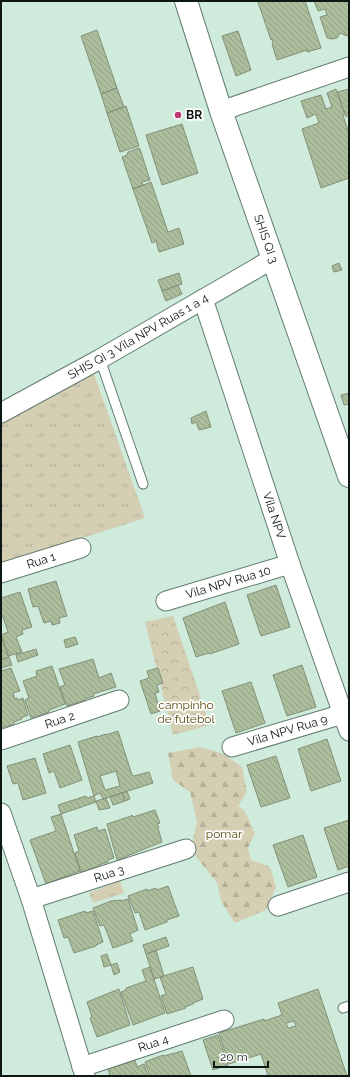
<svg xmlns="http://www.w3.org/2000/svg" width="350" height="1077" font-family="Raleway,sans-serif">
<style>
.grass{fill:url(#grass-tufts)}
.forest{fill:url(#forest-firs)}
.park{fill:url(#park-crowns)}
.building{fill:url(#building-back-hatch);stroke:#849079;fill-rule:evenodd}
.lines{fill:none;stroke-linecap:round;stroke-linejoin:round}
.lane-casing{stroke:#617b6e;stroke-width:11}
.street-casing{stroke:#617b6e;stroke-width:21}
.secondary-casing{stroke:#617b6e;stroke-width:24}
.lane{stroke:#fff;stroke-width:9}
.street{stroke:#fff;stroke-width:19}
.secondary{stroke:#fff;stroke-width:22}
.poi-dot{fill:#be3673;stroke:#fff;stroke-width:1.5}
.labels{text-anchor:middle;dominant-baseline:central;stroke-width:3.5;stroke-linejoin:round;paint-order:stroke}
.poi-label{font-size:12px;font-weight:bold;fill:#0d1813;stroke:#fff;text-anchor:start}
.street-label{font-size:12px;fill:#0d1813;stroke:#fff}
.park-label{font-size:12px;fill:#564909;stroke:#fff}
</style>
<defs>
<pattern id="grass-tufts" width="24" height="20" patternUnits="userSpaceOnUse"><rect width="24" height="20" fill="#d4ceb2"/><path d="M3 7l-1-3M5 7V3M7 7l1-3M15 17l-1-3M17 17v-4M19 17l1-3" fill="none" stroke="#b5b098"/></pattern>
<pattern id="forest-firs" width="22" height="20" patternUnits="userSpaceOnUse"><rect width="22" height="20" fill="#d4ceb2"/><path d="M5 1l3.5 6h-7zM16 11l3.5 6h-7z" fill="#b5b098"/></pattern>
<pattern id="park-crowns" width="20" height="18" patternUnits="userSpaceOnUse"><rect width="20" height="18" fill="#d4ceb2"/><path d="M2 6a3 3 0 1 1 6 0M12 15a3 3 0 1 1 6 0" fill="none" stroke="#b5b098"/></pattern>
<pattern id="building-back-hatch" width="6" height="6" patternUnits="userSpaceOnUse"><rect width="6" height="6" fill="#acbd9c"/><path d="M-1 5l2 2M0 0l6 6M5-1l2 2" fill="none" stroke="#93a286"/></pattern>
</defs>
<rect width="100%" height="100%" fill="#ceebdc"/>
<path class="grass" d="M 93,371 L 145,518 L 1,564 L 1,422 Z
M 120,881 L 124,893 L 93,903 L 89,893 Z"/>
<path class="forest" d="M 200,747 L 224,754 L 242,767 L 247,792 L 238,806 L 244,810 L 255,833 L 248,848 L 251,860 L 270,867 L 276,887 L 266,910 L 235,923 L 221,901 L 217,883 L 194,854 L 193,839 L 197,822 L 190,792 L 173,780 L 168,753 Z"/>
<path class="park" d="M 173,616 L 210,725 L 173,735 L 145,622 Z"/>
<path class="building" d="M 261,1 L 305,1 L 321,48 L 307,52 L 307,50 L 277,60 L 272,44 L 273,43 L 272,39 L 271,40 L 258,2 Z
M 314,1 L 349,1 L 349,35 L 347,36 L 340,33 L 337,38 L 332,39 L 327,38 L 320,17 L 327,15 L 325,9 L 318,11 Z
M 97,30 L 117,88 L 101,94 L 81,36 Z
M 238,31 L 251,70 L 236,76 L 222,36 Z
M 117,88 L 124,107 L 107,113 L 101,94 Z
M 336,89 L 345,114 L 343,115 L 349,134 L 349,178 L 321,188 L 302,129 L 319,123 L 316,114 L 307,118 L 301,101 L 321,95 L 326,109 L 332,107 L 327,93 Z
M 349,89 L 349,115 L 346,117 L 337,92 Z
M 126,106 L 139,146 L 120,152 L 107,113 Z
M 182,124 L 198,173 L 162,185 L 146,135 Z
M 139,148 L 140,149 L 150,180 L 142,182 L 143,185 L 133,189 L 122,157 L 127,155 L 128,152 Z
M 151,182 L 168,232 L 179,228 L 184,244 L 159,252 L 156,241 L 152,243 L 133,189 Z
M 339,263 L 342,270 L 334,272 L 332,266 Z
M 179,273 L 182,284 L 162,291 L 158,280 Z
M 178,285 L 182,294 L 166,301 L 162,291 Z
M 349,393 L 349,404 L 344,405 L 341,395 Z
M 206,411 L 211,427 L 199,430 L 196,422 L 192,424 L 191,418 Z
M 56,581 L 67,616 L 59,618 L 60,623 L 52,625 L 51,621 L 44,623 L 38,606 L 33,607 L 28,589 Z
M 276,585 L 290,627 L 261,636 L 247,595 Z
M 20,592 L 32,627 L 22,630 L 23,634 L 16,637 L 22,652 L 8,656 L 1,635 L 8,632 L 3,617 L 1,618 L 1,598 Z
M 225,602 L 239,644 L 210,654 L 209,653 L 196,657 L 183,618 Z
M 1,634 L 9,657 L 1,660 Z
M 75,637 L 78,644 L 66,648 L 64,640 Z
M 36,649 L 38,655 L 18,662 L 16,655 Z
M 9,657 L 12,665 L 1,668 L 1,660 Z
M 93,659 L 99,678 L 111,673 L 116,687 L 93,694 L 94,696 L 85,699 L 85,700 L 67,706 L 60,687 L 65,685 L 59,669 Z
M 302,665 L 316,707 L 287,716 L 273,675 Z
M 52,666 L 65,704 L 49,710 L 49,712 L 31,718 L 25,700 L 29,698 L 23,681 L 37,676 L 36,671 Z
M 11,668 L 20,691 L 13,693 L 15,699 L 17,698 L 18,700 L 23,698 L 28,715 L 21,718 L 22,719 L 14,722 L 14,724 L 1,728 L 1,671 Z
M 158,668 L 163,683 L 157,685 L 159,692 L 155,693 L 160,711 L 151,714 L 140,681 L 149,678 L 147,671 Z
M 251,682 L 265,723 L 236,733 L 222,691 Z
M 118,731 L 132,775 L 134,776 L 149,772 L 153,783 L 103,799 L 100,793 L 94,796 L 78,742 L 97,736 L 97,737 L 106,734 L 106,735 ZM 116,771 L 120,786 L 105,790 L 100,776 Z
M 327,739 L 341,781 L 311,791 L 298,749 Z
M 70,745 L 82,780 L 60,788 L 54,771 L 49,773 L 43,754 Z
M 276,756 L 290,798 L 261,807 L 247,765 Z
M 35,758 L 46,793 L 23,800 L 18,783 L 13,784 L 7,766 Z
M 127,791 L 130,799 L 125,801 L 122,793 Z
M 122,793 L 125,801 L 113,805 L 110,797 Z
M 86,796 L 87,798 L 94,796 L 96,802 L 61,814 L 58,805 Z
M 106,798 L 110,808 L 99,810 L 96,801 Z
M 155,810 L 160,823 L 157,824 L 159,827 L 158,828 L 162,842 L 117,860 L 107,824 L 131,816 L 132,815 L 133,817 Z
M 61,814 L 80,871 L 46,884 L 30,840 L 56,831 L 51,817 Z
M 349,820 L 349,866 L 338,870 L 324,828 Z
M 97,827 L 98,831 L 105,829 L 114,858 L 108,860 L 108,862 L 99,865 L 100,866 L 81,872 L 75,853 L 79,851 L 74,835 Z
M 303,835 L 317,877 L 288,887 L 273,845 Z
M 168,886 L 179,916 L 167,920 L 167,922 L 145,930 L 139,912 L 135,913 L 128,896 L 147,889 L 147,891 L 156,888 L 157,890 Z
M 128,899 L 138,930 L 130,934 L 133,941 L 113,948 L 104,925 L 100,926 L 93,908 L 111,901 L 121,900 L 121,901 Z
M 85,911 L 86,913 L 93,911 L 103,942 L 96,945 L 96,946 L 74,953 L 68,937 L 64,938 L 58,920 Z
M 166,937 L 169,946 L 146,954 L 143,945 Z
M 156,950 L 164,976 L 154,979 L 146,954 Z
M 107,954 L 111,965 L 104,967 L 101,956 Z
M 117,963 L 120,972 L 114,975 L 111,965 Z
M 150,967 L 165,1013 L 133,1025 L 121,992 L 126,990 L 126,988 L 146,981 L 142,970 Z
M 193,967 L 203,999 L 193,1003 L 193,1004 L 185,1007 L 186,1008 L 167,1014 L 161,996 L 166,994 L 160,977 Z
M 119,989 L 130,1025 L 97,1037 L 90,1018 L 92,1017 L 87,1002 Z
M 318,989 L 347,1076 L 268,1076 L 261,1054 L 229,1064 L 219,1033 L 264,1019 L 264,1021 L 282,1015 L 278,1003 ZM 294,1021 L 296,1026 L 288,1028 L 286,1023 Z
M 218,1035 L 228,1065 L 213,1070 L 203,1040 Z
M 182,1051 L 191,1076 L 150,1076 L 145,1062 L 163,1055 L 164,1056 Z
M 135,1060 L 137,1067 L 144,1064 L 148,1076 L 110,1076 L 108,1069 Z"/>
<g class="lines">
<g class="lane-casing">
<path id="lane" d="M 100,359 L 143,484
M 343,1008 L 349,1006"/>
</g>
<g class="street-casing">
<g id="street">
<path d="M 221,111 L 349,67"/>
<path id="s1" d="M 203,299 L 290,564 L 349,731"/>
<path id="s2" d="M 1,413 L 100,359 L 257,268 L 273,258"/>
<path id="s3" d="M 1,573 L 81,548"/>
<path id="s4" d="M 166,601 L 290,564"/>
<path id="s5" d="M 1,740 L 119,700"/>
<path id="s6" d="M 232,747 L 343,714"/>
<path d="M 1,813 L 31,899 L 85,1076"/>
<path id="s7" d="M 31,899 L 186,849"/>
<path d="M 278,906 L 349,882"/>
<path id="s8" d="M 82,1067 L 224,1020"/>
</g>
</g>
<g class="secondary-casing">
<g id="secondary">
<path id="s9" d="M 186,1 L 221,111 L 349,476"/>
</g>
</g>
<use href="#lane" class="lane"/>
<use href="#street" class="street"/>
<use href="#secondary" class="secondary"/>
</g>
<circle class="poi-dot" cx="178" cy="115" r="4"/>
<g class="labels">
<g class="poi-label">
<text x="186" y="115">BR</text>
</g>
<g class="street-label">
<text stroke="none"><textPath href="#s9" startOffset="251">SHIS QI 3</textPath></text>
<text stroke="none"><textPath href="#s2" startOffset="157">SHIS QI 3 Vila NPV Ruas 1 a 4</textPath></text>
<text stroke="none"><textPath href="#s1" startOffset="228">Vila NPV</textPath></text>
<text stroke="none"><textPath href="#s3" startOffset="42">Rua 1</textPath></text>
<text stroke="none"><textPath href="#s4" startOffset="65">Vila NPV Rua 10</textPath></text>
<text stroke="none"><textPath href="#s5" startOffset="62">Rua 2</textPath></text>
<text stroke="none"><textPath href="#s6" startOffset="58">Vila NPV Rua 9</textPath></text>
<text stroke="none"><textPath href="#s7" startOffset="82">Rua 3</textPath></text>
<text stroke="none"><textPath href="#s8" startOffset="75">Rua 4</textPath></text>
</g>
<g class="park-label">
<text x="186" y="705">campinho<tspan x="186" dy="14">de futebol</tspan></text>
<text x="224" y="834">pomar</text>
</g>
</g>
<rect width="350" height="1077" fill="none" stroke="#0d1813" stroke-width="4"/>
<path d="M214 1061v6h54v-6" fill="none" stroke="#0d1813" stroke-width="2"/>
<text x="220" y="1061" font-size="12" fill="#0d1813" stroke="#ffffff" stroke-width="3" paint-order="stroke">20 m</text>
</svg>
